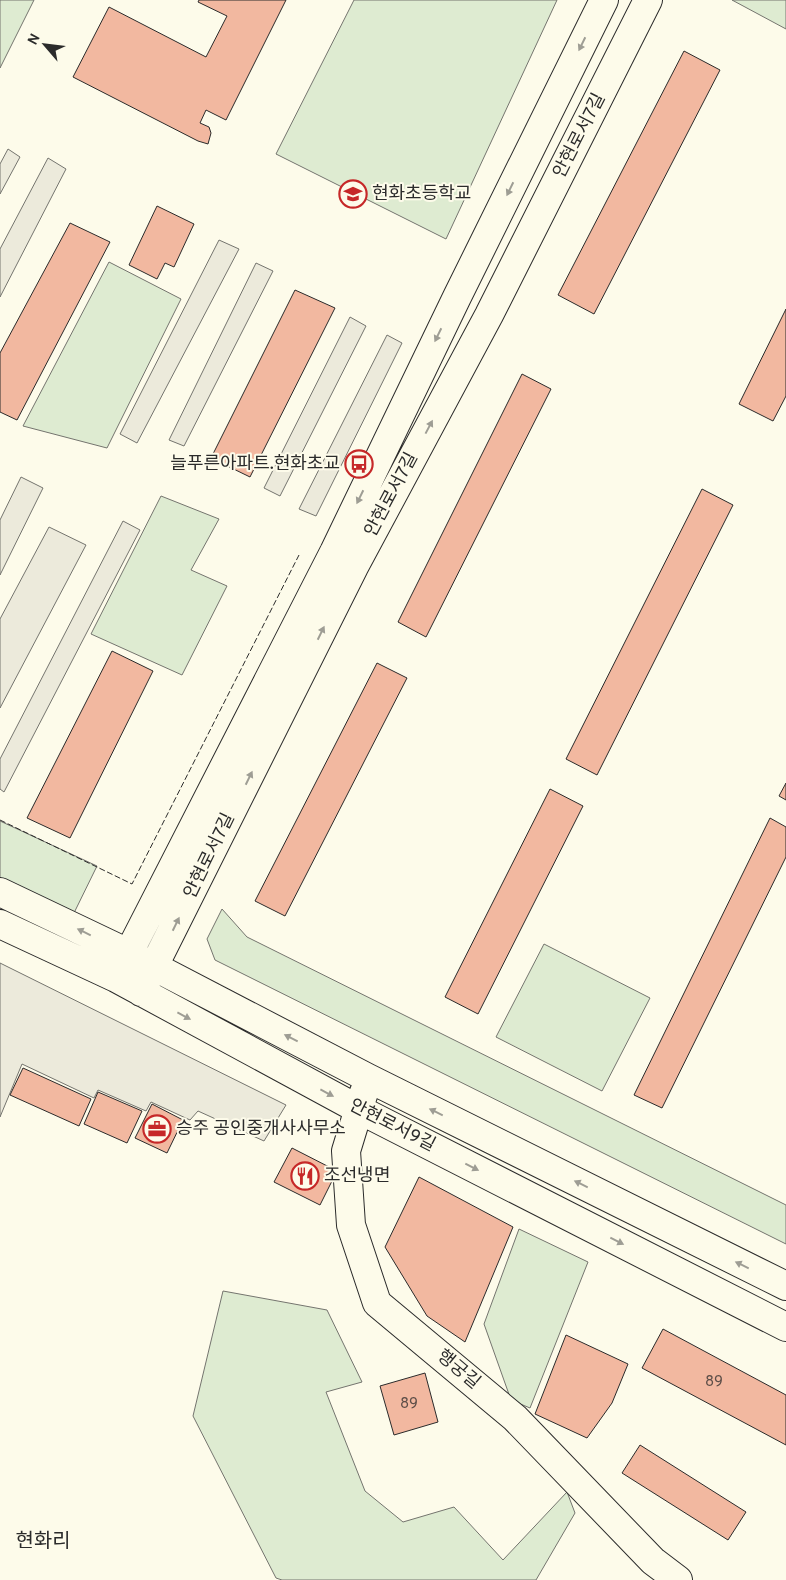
<svg xmlns="http://www.w3.org/2000/svg" width="786" height="1580" font-family="Overpass,'Noto Sans KR',sans-serif">
<style>
.green{fill:#deebd1;stroke:#74746e}
.parking{fill:#eceadb;stroke:#74746e}
.building{fill:#f2b8a0;stroke:#2b2b2b}
.lines{fill:none;stroke-linecap:round;stroke-linejoin:round}
.minor-casing{stroke:#2b2b2b;stroke-width:30}
.minor{stroke:#fdfbea;stroke-width:28}
.fence{stroke:#2b2b2b;stroke-width:1;stroke-dasharray:6 2.5;stroke-linecap:butt}
.oneway{fill:#9e9d94}
.labels{text-anchor:middle;dominant-baseline:central;stroke-width:4;stroke-linejoin:round;paint-order:stroke}
.number-label{font-size:15px;fill:#5d4e48}
.street-label{font-size:18px;fill:#2b2b2b;stroke:#fdfbea}
.poi-label{font-size:18px;fill:#2b2b2b;stroke:#fdfbea;text-anchor:start}
.quarter-label{font-size:20px;fill:#2b2b2b;stroke:#fdfbea}
</style>
<rect width="100%" height="100%" fill="#fdfbea"/>
<path class="green" d="M 0,0 L 34,0 L 0,68 Z
M 354,0 L 557,0 L 446,239 L 276,154 Z
M 732,0 L 786,0 L 786,29 Z
M 109,262 L 181,299 L 107,448 L 23,426 Z
M 161,496 L 219,519 L 191,570 L 227,586 L 182,675 L 91,634 Z
M 0,821 L 97,866 L 73,915 L 0,879 Z
M 222,909 L 247,937 L 786,1205 L 786,1244 L 215,960 L 207,939 Z
M 544,944 L 650,998 L 602,1091 L 496,1037 Z
M 519,1229 L 588,1262 L 530,1408 L 511,1400 L 484,1324 Z
M 223,1291 L 327,1310 L 362,1382 L 326,1392 L 365,1491 L 403,1522 L 454,1507 L 503,1560 L 567,1492 L 575,1513 L 536,1580 L 282,1580 L 276,1578 L 193,1416 Z"/>
<path class="parking" d="M 8,149 L 20,157 L 0,194 L 0,164 Z
M 48,158 L 66,169 L 0,297 L 0,249 Z
M 219,240 L 239,249 L 137,443 L 120,434 Z
M 256,263 L 273,271 L 184,446 L 169,440 Z
M 350,317 L 366,326 L 280,496 L 264,488 Z
M 387,335 L 402,343 L 316,516 L 299,509 Z
M 21,477 L 43,488 L 0,575 L 0,520 Z
M 123,521 L 140,530 L 4,792 L 0,789 L 0,759 Z
M 49,527 L 86,545 L 0,708 L 0,619 Z
M 0,963 L 286,1105 L 264,1141 L 198,1111 L 190,1120 L 151,1102 L 146,1111 L 98,1090 L 94,1098 L 22,1064 L 0,1117 Z"/>
<path class="building" d="M 199,0 L 286,0 L 226,120 L 206,110 L 200,123 L 209,127 L 211,133 L 208,144 L 198,141 L 73,77 L 109,7 L 206,57 L 227,16 L 198,2 Z
M 684,51 L 720,70 L 594,314 L 558,295 Z
M 157,206 L 194,224 L 174,267 L 165,263 L 157,279 L 129,265 Z
M 70,223 L 110,242 L 17,420 L 0,412 L 0,353 Z
M 295,290 L 335,308 L 250,477 L 211,458 Z
M 786,309 L 786,396 L 773,421 L 739,404 Z
M 522,374 L 551,389 L 426,637 L 398,622 Z
M 702,489 L 733,505 L 597,775 L 566,759 Z
M 112,651 L 153,671 L 70,838 L 27,818 Z
M 377,663 L 407,678 L 285,916 L 255,901 Z
M 786,783 L 786,800 L 779,796 Z
M 550,789 L 583,806 L 478,1014 L 445,997 Z
M 770,818 L 786,827 L 786,857 L 662,1108 L 634,1095 Z
M 23,1068 L 91,1099 L 79,1126 L 10,1095 Z
M 98,1092 L 142,1111 L 127,1143 L 84,1124 Z
M 152,1104 L 183,1120 L 167,1153 L 135,1138 Z
M 292,1148 L 337,1171 L 320,1205 L 274,1182 Z
M 419,1177 L 513,1227 L 465,1342 L 427,1316 L 385,1247 Z
M 663,1329 L 786,1395 L 786,1445 L 642,1368 Z
M 566,1335 L 628,1364 L 612,1403 L 587,1438 L 535,1414 Z
M 425,1373 L 438,1422 L 394,1435 L 380,1386 Z
M 640,1445 L 746,1512 L 728,1540 L 622,1473 Z"/>
<g class="lines">
<g class="minor-casing">
<path id="minor" d="M 0,892 L 128,953 L 368,1078 L 786,1286
M 0,924 L 116,978 L 358,1109 L 786,1327
M 116,978 L 334,552 L 457,297 L 604,0
M 141,992 L 354,567 L 489,315 L 648,0
M 364,1092 L 346,1151 L 351,1225 L 377,1303 L 515,1418 L 653,1561 L 678,1580"/>
</g>
<use href="#minor" class="minor"/>
<path class="fence" d="M 0,820 L 132,884 L 299,555"/>
</g>
<defs><path id="oneway-solid" d="M-6-.8H1V-3.2L6.5 0L1 3.2V.8H-6Z" transform="scale(1.25)"/></defs>
<g class="oneway">
<use href="#oneway-solid" transform="translate(582 44) rotate(116)"/>
<use href="#oneway-solid" transform="translate(510 189) rotate(116)"/>
<use href="#oneway-solid" transform="translate(438 335) rotate(116)"/>
<use href="#oneway-solid" transform="translate(429 427) rotate(-62)"/>
<use href="#oneway-solid" transform="translate(360 497) rotate(116)"/>
<use href="#oneway-solid" transform="translate(321 633) rotate(-64)"/>
<use href="#oneway-solid" transform="translate(249 778) rotate(-64)"/>
<use href="#oneway-solid" transform="translate(176 924) rotate(-64)"/>
<use href="#oneway-solid" transform="translate(84 932) rotate(-154)"/>
<use href="#oneway-solid" transform="translate(184 1016) rotate(28)"/>
<use href="#oneway-solid" transform="translate(291 1038) rotate(-153)"/>
<use href="#oneway-solid" transform="translate(327 1093) rotate(28)"/>
<use href="#oneway-solid" transform="translate(436 1112) rotate(-154)"/>
<use href="#oneway-solid" transform="translate(472 1167) rotate(27)"/>
<use href="#oneway-solid" transform="translate(581 1184) rotate(-154)"/>
<use href="#oneway-solid" transform="translate(617 1241) rotate(27)"/>
<use href="#oneway-solid" transform="translate(742 1265) rotate(-154)"/>
</g>
<defs>
<g id="school-ring" transform="scale(1.4375)"><circle r="9.5" fill="#fdfbea" stroke="#c62828" stroke-width="1.5"/><path d="M0-5L7-2L0 1L-7-2ZM-4 1L0 2.5L4 1V4Q0 6-4 4Z" fill="#c62828"/></g>
<g id="bus-ring" transform="scale(1.4375)"><circle r="9.5" fill="#fdfbea" stroke="#c62828" stroke-width="1.5"/><path d="M-5-6H5V4H4V6H2V4H-2V6H-4V4H-5ZM-3.5-4V0h7V-4ZM-3.5 1.2v1.5H-2V1.2ZM2 1.2v1.5H3.5V1.2Z" fill="#c62828"/></g>
<g id="office-ring" transform="scale(1.4375)"><circle r="9.5" fill="#fdfbea" stroke="#c62828" stroke-width="1.5"/><path d="M-6-3h4V-5.5h4V-3h4V5H-6ZM-1-4.5V-3h2v-1.5ZM-6 0V1H6V0Z" fill="#c62828"/></g>
<g id="restaurant-ring" transform="scale(1.4375)"><circle r="9.5" fill="#fdfbea" stroke="#c62828" stroke-width="1.5"/><path d="M-5-6h1v4h1v-4h1v4h1v-4h1v5L-1.5 .5V6h-2V.5L-5-1ZM5-6V6H3V1.5H1.5Q1.5-4 5-6Z" fill="#c62828"/></g>
</defs>
<g fill-rule="evenodd">
<use href="#school-ring" x="353" y="194"/>
<use href="#bus-ring" x="359" y="464"/>
<use href="#office-ring" x="157" y="1129"/>
<use href="#restaurant-ring" x="305" y="1176"/>
</g>
<g class="labels">
<g class="number-label">
<text x="714" y="1382">89</text>
<text x="409" y="1404">89</text>
</g>
<g class="street-label">
<text transform="translate(580 136) rotate(-63)">안현로서7길</text>
<text transform="translate(392 495) rotate(-62)">안현로서7길</text>
<text transform="translate(210 856) rotate(-64)">안현로서7길</text>
<text transform="translate(392 1126) rotate(27)">안현로서9길</text>
<text transform="translate(458 1370) rotate(40)">행궁길</text>
</g>
<g class="poi-label">
<text x="372" y="194">현화초등학교</text>
<text x="340" y="464" text-anchor="end">늘푸른아파트.현화초교</text>
<text x="176" y="1129">승주 공인중개사사무소</text>
<text x="324" y="1176">조선냉면</text>
</g>
<g class="quarter-label">
<text x="43" y="1542">현화리</text>
</g>
</g>
<g transform="translate(45 45) rotate(298)" stroke="#fdfbea" stroke-width="4" paint-order="stroke">
<path d="M0-4L9 19L0 12L-9 19Z" fill="#2b2b2b"/>
<text y="-8" font-size="14" font-weight="bold" text-anchor="middle" fill="#2b2b2b">N</text>
</g>
</svg>
